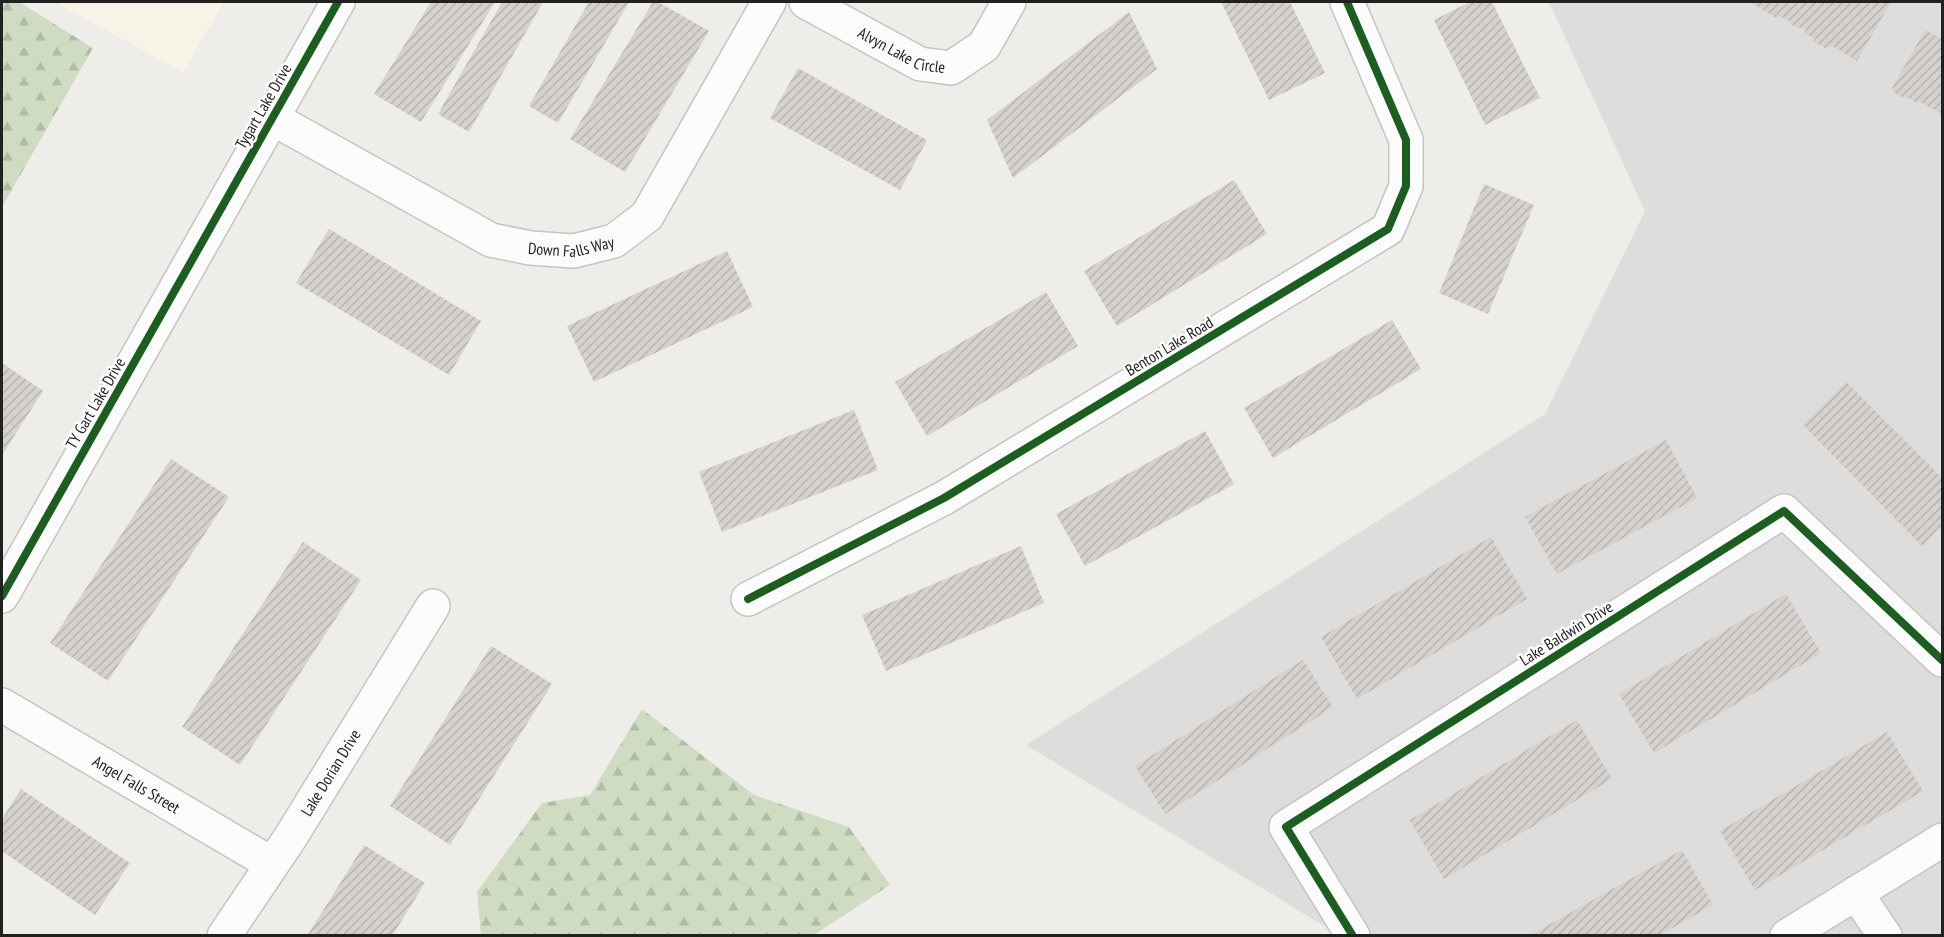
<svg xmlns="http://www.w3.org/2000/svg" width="1944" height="937" font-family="'PT Sans Narrow',sans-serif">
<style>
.residential{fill:#dedddb}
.education{fill:#f7f4e7}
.forest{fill:url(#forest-firs)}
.building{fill:url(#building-hatch)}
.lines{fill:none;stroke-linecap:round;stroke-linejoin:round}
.minor-casing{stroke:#c5c4c2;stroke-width:36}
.minor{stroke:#fdfcfc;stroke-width:33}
.cycleway-casing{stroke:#fff;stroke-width:11}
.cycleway{stroke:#1b5e20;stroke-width:8}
.labels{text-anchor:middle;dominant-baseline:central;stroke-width:5;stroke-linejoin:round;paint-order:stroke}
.street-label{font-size:16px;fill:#212121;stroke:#fff}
</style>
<defs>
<pattern id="forest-firs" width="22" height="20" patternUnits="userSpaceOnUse" patternTransform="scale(1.5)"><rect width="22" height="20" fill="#cfdcc1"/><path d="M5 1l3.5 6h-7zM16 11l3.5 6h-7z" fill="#b1bca6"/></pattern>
<pattern id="building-hatch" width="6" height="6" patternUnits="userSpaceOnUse" patternTransform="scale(1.5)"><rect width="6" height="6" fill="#d4d1cf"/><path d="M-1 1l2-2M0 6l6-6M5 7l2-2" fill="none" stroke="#b6b3b1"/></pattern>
</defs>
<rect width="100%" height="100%" fill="#efedea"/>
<path class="residential" d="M 1549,2 L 1942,2 L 1942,935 L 1339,935 L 1026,745 L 1545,414 L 1645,211 Z"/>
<path class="education" d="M 55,2 L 224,2 L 183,72 Z"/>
<path class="forest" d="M 2,2 L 19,2 L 93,48 L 2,207 Z
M 642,709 L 754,795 L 849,827 L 890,885 L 814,935 L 481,935 L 477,892 L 542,803 L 590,795 Z"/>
<path class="building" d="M 431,2 L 495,2 L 421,122 L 374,94 Z
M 502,2 L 543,2 L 469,132 L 438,114 Z
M 589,2 L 629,2 L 558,123 L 529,106 Z
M 653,2 L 658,2 L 709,31 L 625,172 L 570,139 Z
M 1221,2 L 1290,2 L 1325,73 L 1269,100 Z
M 1470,2 L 1492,2 L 1540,98 L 1485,125 L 1434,20 Z
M 1754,2 L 1891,2 L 1857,61 L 1832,46 L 1825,48 L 1813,41 L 1815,39 L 1804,33 L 1806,30 L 1789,24 L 1790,22 L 1780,16 L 1778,19 L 1753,4 Z
M 1129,12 L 1157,69 L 1013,178 L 987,120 Z
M 1925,30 L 1942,39 L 1942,114 L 1919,101 L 1917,103 L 1907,97 L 1906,99 L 1894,93 L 1892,88 Z
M 798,68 L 927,140 L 900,190 L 770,118 Z
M 1234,180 L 1267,234 L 1117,326 L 1084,271 Z
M 1484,184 L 1534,205 L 1488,314 L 1439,293 Z
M 329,229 L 481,321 L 449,375 L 296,283 Z
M 727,251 L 753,307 L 594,382 L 567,326 Z
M 1046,292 L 1078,346 L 927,436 L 895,382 Z
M 1392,320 L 1421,369 L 1273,458 L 1244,408 Z
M 2,363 L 43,391 L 2,455 Z
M 1846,382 L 1942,478 L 1942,525 L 1922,546 L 1803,425 Z
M 854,410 L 878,470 L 722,532 L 699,472 Z
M 1205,431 L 1234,484 L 1085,566 L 1056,514 Z
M 1666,440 L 1697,498 L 1557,574 L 1525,517 Z
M 171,459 L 229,497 L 108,681 L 50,643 Z
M 1491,537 L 1527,599 L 1357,699 L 1321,637 Z
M 303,542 L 361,580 L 240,765 L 182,727 Z
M 1021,546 L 1044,603 L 886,671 L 862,615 Z
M 1786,594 L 1821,653 L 1654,753 L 1619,694 Z
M 491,646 L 552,684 L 450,845 L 390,806 Z
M 1303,660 L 1333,707 L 1165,814 L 1135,766 Z
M 1577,720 L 1612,779 L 1444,879 L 1410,820 Z
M 1887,732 L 1923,791 L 1755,890 L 1720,831 Z
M 21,789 L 130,863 L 95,915 L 2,851 L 2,819 Z
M 364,845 L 425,883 L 392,936 L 307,936 Z
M 1682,850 L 1713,905 L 1658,936 L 1529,936 Z"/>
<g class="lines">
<g class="minor-casing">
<g id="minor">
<path id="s1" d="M 806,2 L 920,64 L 951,68 L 984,46 L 1009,2"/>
<path id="s2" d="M 272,118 L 491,240 L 530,248 L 574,251 L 614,241 L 647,216 L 769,2"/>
<path d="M 2,596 L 338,2"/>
<path d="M 748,599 L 944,498 L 1388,229 L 1406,186 L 1406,140 L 1347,2"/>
<path id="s3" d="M 2,705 L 272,864"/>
<path d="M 1856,893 L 1885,936"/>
<path id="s4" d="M 224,936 L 290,838 L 433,606"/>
<path d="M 1353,936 L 1286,827 L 1784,511 L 1942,660"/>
<path d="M 1787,936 L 1942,840"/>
</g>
</g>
<use href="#minor" class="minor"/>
<g class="cycleway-casing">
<path id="cycleway" d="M 2,596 L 338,2
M 748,599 L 944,498 L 1388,229 L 1406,186 L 1406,140 L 1347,2
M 1353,936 L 1286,827 L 1784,511 L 1942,660"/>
</g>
<use href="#cycleway" class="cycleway"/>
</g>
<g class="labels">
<g class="street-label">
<text stroke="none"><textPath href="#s1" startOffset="108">Alvyn Lake Circle</textPath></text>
<text transform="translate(263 106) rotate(-60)">Tygart Lake Drive</text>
<text stroke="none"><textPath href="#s2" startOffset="332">Down Falls Way</textPath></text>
<text transform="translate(1169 346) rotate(-31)">Benton Lake Road</text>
<text transform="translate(95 403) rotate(-60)">TY Gart Lake Drive</text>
<text transform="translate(1566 633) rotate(-32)">Lake Baldwin Drive</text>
<text stroke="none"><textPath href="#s4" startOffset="195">Lake Dorian Drive</textPath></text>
<text stroke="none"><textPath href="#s3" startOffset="156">Angel Falls Street</textPath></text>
</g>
</g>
<rect width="1944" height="937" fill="none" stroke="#212121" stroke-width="6"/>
</svg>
